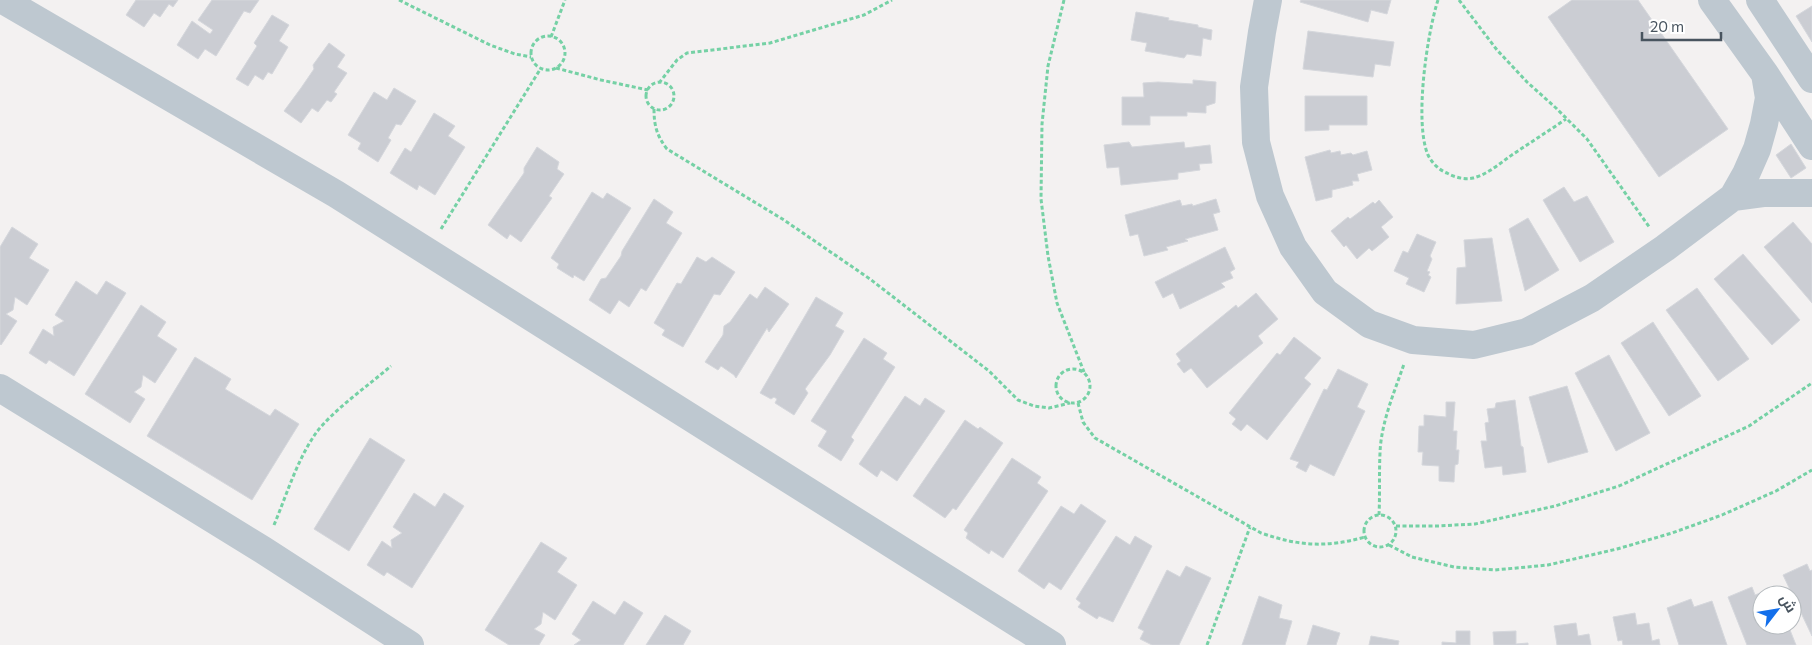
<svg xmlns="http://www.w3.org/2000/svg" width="1812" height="645" font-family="Commissioner,Cairo,sans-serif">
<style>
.building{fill:#cbcdd3;stroke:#d5d7dc}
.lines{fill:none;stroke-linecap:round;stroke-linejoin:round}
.path{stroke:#75d1a5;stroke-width:3;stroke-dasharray:4 2.5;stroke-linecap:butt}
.street{stroke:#bec8d0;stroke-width:28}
</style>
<rect width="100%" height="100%" fill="#f3f1f1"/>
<path class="building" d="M 136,0 L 178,0 L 173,7 L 169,4 L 160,17 L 154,13 L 144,27 L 126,15 Z
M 212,0 L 259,0 L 250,13 L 244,11 L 216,56 L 205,49 L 198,59 L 177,45 L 192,21 L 210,34 L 213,30 L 198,20 Z
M 1301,0 L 1391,0 L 1387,14 L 1371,10 L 1368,22 L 1300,2 Z
M 1572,0 L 1638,0 L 1728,129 L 1659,177 L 1548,17 Z
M 1812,6 L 1812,42 L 1796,16 Z
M 1136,12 L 1169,18 L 1168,20 L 1198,25 L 1198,27 L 1212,30 L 1211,40 L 1203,38 L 1201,56 L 1187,54 L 1184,58 L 1145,51 L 1147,43 L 1131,40 Z
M 272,15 L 289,25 L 279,41 L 288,47 L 272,74 L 268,72 L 263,80 L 255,75 L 248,86 L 236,79 L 257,46 L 254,43 Z
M 1308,31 L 1394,42 L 1390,66 L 1375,64 L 1373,77 L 1303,69 Z
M 329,43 L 345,55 L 337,67 L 347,73 L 334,92 L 337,94 L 331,102 L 327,100 L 318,112 L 312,108 L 301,123 L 284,111 L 301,88 L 314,69 L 313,65 Z
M 1193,80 L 1216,82 L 1215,103 L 1206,106 L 1206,113 L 1187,112 L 1187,116 L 1150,116 L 1150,125 L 1122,125 L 1122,97 L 1144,97 L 1143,83 L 1158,82 L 1193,84 Z
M 394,88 L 416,101 L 401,125 L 396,124 L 388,138 L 391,140 L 378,162 L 358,149 L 361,143 L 348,135 L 374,92 L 387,100 Z
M 1305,96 L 1367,96 L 1367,125 L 1329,125 L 1329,130 L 1305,131 Z
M 434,113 L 455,126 L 448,136 L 465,147 L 435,195 L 419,185 L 417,190 L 390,173 L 405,148 L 411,152 Z
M 1129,142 L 1132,147 L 1184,142 L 1185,148 L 1210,145 L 1212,163 L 1199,164 L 1200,170 L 1178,173 L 1178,179 L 1121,185 L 1119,167 L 1107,168 L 1104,145 Z
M 1791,144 L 1806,168 L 1791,178 L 1776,155 Z
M 537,147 L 559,162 L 557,169 L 564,174 L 549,196 L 552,198 L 521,242 L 510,234 L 507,239 L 488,225 L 524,173 L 524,168 Z
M 1330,150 L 1331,153 L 1340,151 L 1341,155 L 1351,153 L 1353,155 L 1367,151 L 1372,170 L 1357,174 L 1359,181 L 1352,181 L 1353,185 L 1332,190 L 1332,197 L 1316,201 L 1305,157 Z
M 1564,187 L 1574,202 L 1587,196 L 1614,242 L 1580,262 L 1543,200 Z
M 592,192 L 603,199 L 607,193 L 631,208 L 584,281 L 574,275 L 573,278 L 557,268 L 559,264 L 551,258 Z
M 654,199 L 673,212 L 666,223 L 682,233 L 646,291 L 641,288 L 629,307 L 619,300 L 610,314 L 589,300 L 601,279 L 606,278 L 621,256 L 622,251 Z
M 1216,199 L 1220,212 L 1213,214 L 1218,230 L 1185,239 L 1188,241 L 1166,247 L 1168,250 L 1144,256 L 1138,234 L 1130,236 L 1125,215 L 1180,200 L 1182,206 L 1192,204 L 1193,206 Z
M 1379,200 L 1393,217 L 1381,227 L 1389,237 L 1372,251 L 1369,248 L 1357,259 L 1346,245 L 1344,247 L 1331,231 L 1348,217 L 1350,219 L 1373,202 L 1375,204 Z
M 1528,218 L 1559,270 L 1525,291 L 1509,229 Z
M 1793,222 L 1812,244 L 1812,303 L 1764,247 Z
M 12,227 L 38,244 L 29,258 L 49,270 L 27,305 L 15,297 L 13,310 L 6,314 L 17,321 L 1,345 L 0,344 L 0,247 Z
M 1417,234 L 1436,242 L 1430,256 L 1432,259 L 1427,271 L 1430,272 L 1428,275 L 1431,277 L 1424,292 L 1406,284 L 1409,278 L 1394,271 L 1403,251 L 1408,253 Z
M 1492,238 L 1502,301 L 1456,304 L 1457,268 L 1466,267 L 1464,240 Z
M 1225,247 L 1235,269 L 1230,272 L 1233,278 L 1221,283 L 1225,287 L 1180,309 L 1173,293 L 1163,298 L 1155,282 Z
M 1743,254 L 1800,320 L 1772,345 L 1714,279 Z
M 697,257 L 706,262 L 712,257 L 735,272 L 720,295 L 714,294 L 683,347 L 662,335 L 665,330 L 654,323 L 677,283 L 681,284 Z
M 76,281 L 97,295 L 106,281 L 126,293 L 74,376 L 49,360 L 46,364 L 29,353 L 43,329 L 54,336 L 53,327 L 64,321 L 55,315 Z
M 765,287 L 789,304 L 769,332 L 767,328 L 736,378 L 734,375 L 721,366 L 718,370 L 705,362 L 723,335 L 724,326 L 730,322 L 750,294 L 757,299 Z
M 1697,288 L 1749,359 L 1718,381 L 1666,310 Z
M 1256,293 L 1278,319 L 1258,336 L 1263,343 L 1207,388 L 1191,368 L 1184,373 L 1177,364 L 1181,361 L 1176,354 L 1236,305 L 1238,308 Z
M 816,297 L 843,313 L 835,326 L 844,331 L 830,355 L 805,389 L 808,393 L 794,415 L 775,403 L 777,399 L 774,397 L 771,399 L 760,393 Z
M 141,305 L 166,322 L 157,336 L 177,349 L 155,383 L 143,375 L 141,387 L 134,392 L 145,399 L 130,423 L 85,394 Z
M 1653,322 L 1701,396 L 1669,416 L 1621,343 Z
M 1294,337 L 1321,358 L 1304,378 L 1311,384 L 1267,440 L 1247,424 L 1241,431 L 1232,424 L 1236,419 L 1229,413 L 1277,353 L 1280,355 Z
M 864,338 L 887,353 L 883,359 L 895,367 L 851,437 L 854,440 L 841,461 L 818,446 L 827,431 L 811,421 Z
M 1609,355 L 1650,433 L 1616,451 L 1575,373 Z
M 195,357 L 231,379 L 225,389 L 270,416 L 275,409 L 299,424 L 252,500 L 147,436 Z
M 1338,369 L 1368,384 L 1357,407 L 1365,411 L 1334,476 L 1310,464 L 1306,472 L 1296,467 L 1299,462 L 1290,459 L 1324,389 L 1327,390 Z
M 1567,386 L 1588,452 L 1548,463 L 1529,397 Z
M 905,396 L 920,406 L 925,398 L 945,411 L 897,481 L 881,470 L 877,477 L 859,464 Z
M 1515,400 L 1521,446 L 1523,447 L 1526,472 L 1503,475 L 1502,466 L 1485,468 L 1481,441 L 1487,441 L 1485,423 L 1489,422 L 1487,409 L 1495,408 L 1496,403 Z
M 1446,402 L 1455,402 L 1453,431 L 1457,431 L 1456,450 L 1459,450 L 1458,464 L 1455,465 L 1454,482 L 1439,481 L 1439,466 L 1422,465 L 1423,452 L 1418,452 L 1419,426 L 1424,426 L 1424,415 L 1446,417 Z
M 965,420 L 978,429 L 980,427 L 1003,443 L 956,510 L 953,508 L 945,518 L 913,496 Z
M 370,438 L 405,460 L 349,551 L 314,529 Z
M 1012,458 L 1041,477 L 1037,483 L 1048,491 L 1003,558 L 991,550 L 989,554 L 966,538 L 968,533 L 964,530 Z
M 414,493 L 435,507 L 444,493 L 464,506 L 412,588 L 387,572 L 384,576 L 367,565 L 382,541 L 392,548 L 391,540 L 402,533 L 393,527 Z
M 1081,504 L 1106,521 L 1061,590 L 1049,582 L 1044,589 L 1018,571 L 1061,506 L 1074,514 Z
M 1116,536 L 1130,545 L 1135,536 L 1152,546 L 1113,622 L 1099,616 L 1097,619 L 1078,607 L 1081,603 L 1076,599 Z
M 541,542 L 567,558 L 557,572 L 577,585 L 555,620 L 543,612 L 541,624 L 534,629 L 545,635 L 539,645 L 509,645 L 485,630 Z
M 1807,564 L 1810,571 L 1812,570 L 1812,636 L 1783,575 Z
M 1186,566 L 1211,578 L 1179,645 L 1152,645 L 1140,639 L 1144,631 L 1138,628 L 1167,570 L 1180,577 Z
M 1752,587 L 1755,595 L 1773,588 L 1776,595 L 1762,595 L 1762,625 L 1788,625 L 1796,645 L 1747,645 L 1728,597 Z
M 1259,596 L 1282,605 L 1279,618 L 1292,621 L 1285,645 L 1242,645 Z
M 1691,599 L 1694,607 L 1712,601 L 1727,645 L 1679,645 L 1667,608 Z
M 593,601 L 615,615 L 624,601 L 643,613 L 623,645 L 574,645 L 581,640 L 572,634 Z
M 1635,613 L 1637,625 L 1649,623 L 1652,641 L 1659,639 L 1660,645 L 1623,645 L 1622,640 L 1618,641 L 1613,617 Z
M 665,615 L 691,631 L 683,645 L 646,645 Z
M 1576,623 L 1578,636 L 1589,634 L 1591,645 L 1557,645 L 1554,626 Z
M 1313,625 L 1340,633 L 1336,645 L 1307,645 Z
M 1456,631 L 1470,631 L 1470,645 L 1442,645 L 1442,642 L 1456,643 Z
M 1516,631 L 1516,644 L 1528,643 L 1528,645 L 1494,645 L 1493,632 Z
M 1371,636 L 1399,641 L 1398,645 L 1369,645 Z"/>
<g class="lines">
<path class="path" d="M 399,0 L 490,45 L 515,54 L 531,57
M 1064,0 L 1048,66 L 1042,124 L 1041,199 L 1048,256 L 1057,303 L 1084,372
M 1438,0 C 1427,34 1414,122 1428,155 C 1432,163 1439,170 1447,173 C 1454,177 1464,180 1473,178 C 1486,175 1498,165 1509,157 C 1528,144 1547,132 1566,119
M 1459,0 L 1497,50 L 1527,82 L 1556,108 L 1587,139 L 1650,228
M531 53a17 17 0 1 1 34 0a17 17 0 1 1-34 0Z
M 551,37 L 565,0
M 556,68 L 601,80 L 648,90
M646 96a14 14 0 1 1 28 0a14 14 0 1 1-28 0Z
M 659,83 L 677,60 L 687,53 L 770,43 L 864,15 L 892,0
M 654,109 C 654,126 657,136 667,149 L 784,220 L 870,279 L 989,371 L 1018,400 L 1034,406 L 1049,408 L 1070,403
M 441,229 L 541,68
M1056 386a17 17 0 1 1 34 0a17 17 0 1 1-34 0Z
M 1078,403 L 1083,422 L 1095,438 L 1261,533 C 1299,546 1326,548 1365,537
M1364 531a16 16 0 1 1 32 0a16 16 0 1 1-32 0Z
M 1379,515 C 1380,495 1379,474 1380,453 C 1381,423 1394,393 1404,364
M 274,525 C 287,494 297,460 316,433 C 332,411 369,385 391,366
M 1396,526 L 1437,526 L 1475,524 L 1555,506 L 1619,486 L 1749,426 L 1812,383
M 1389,545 L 1412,557 L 1454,567 L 1495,570 L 1548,565 L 1617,549 L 1672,533 L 1722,515 L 1776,491 L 1812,470
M 1207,645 L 1250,527"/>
<path class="street" d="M 3,0 L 336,194 L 1052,645
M 1268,0 L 1262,32 L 1254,87 L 1256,142 L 1270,196 L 1293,247 L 1325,292 L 1369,324 L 1413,340 L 1474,345 L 1527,332 L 1592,298 L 1665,248 L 1733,197 L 1746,174 L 1757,149 L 1764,124 L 1769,98 L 1765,74
M 1712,0 L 1765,74 L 1812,146
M 1760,0 L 1812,79
M 1733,197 L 1763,193 L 1812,193
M 0,388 L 263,550 L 410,645"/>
</g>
<g transform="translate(1777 610) rotate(59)"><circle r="24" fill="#ffffff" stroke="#b6bbbf"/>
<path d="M0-4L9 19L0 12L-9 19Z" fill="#136feb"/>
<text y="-8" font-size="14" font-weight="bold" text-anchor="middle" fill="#48545f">ش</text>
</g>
<path d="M1642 32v8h79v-8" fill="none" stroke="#48545f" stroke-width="2.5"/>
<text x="1650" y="32" font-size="15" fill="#48545f" stroke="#ffffff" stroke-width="4" paint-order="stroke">20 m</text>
</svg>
